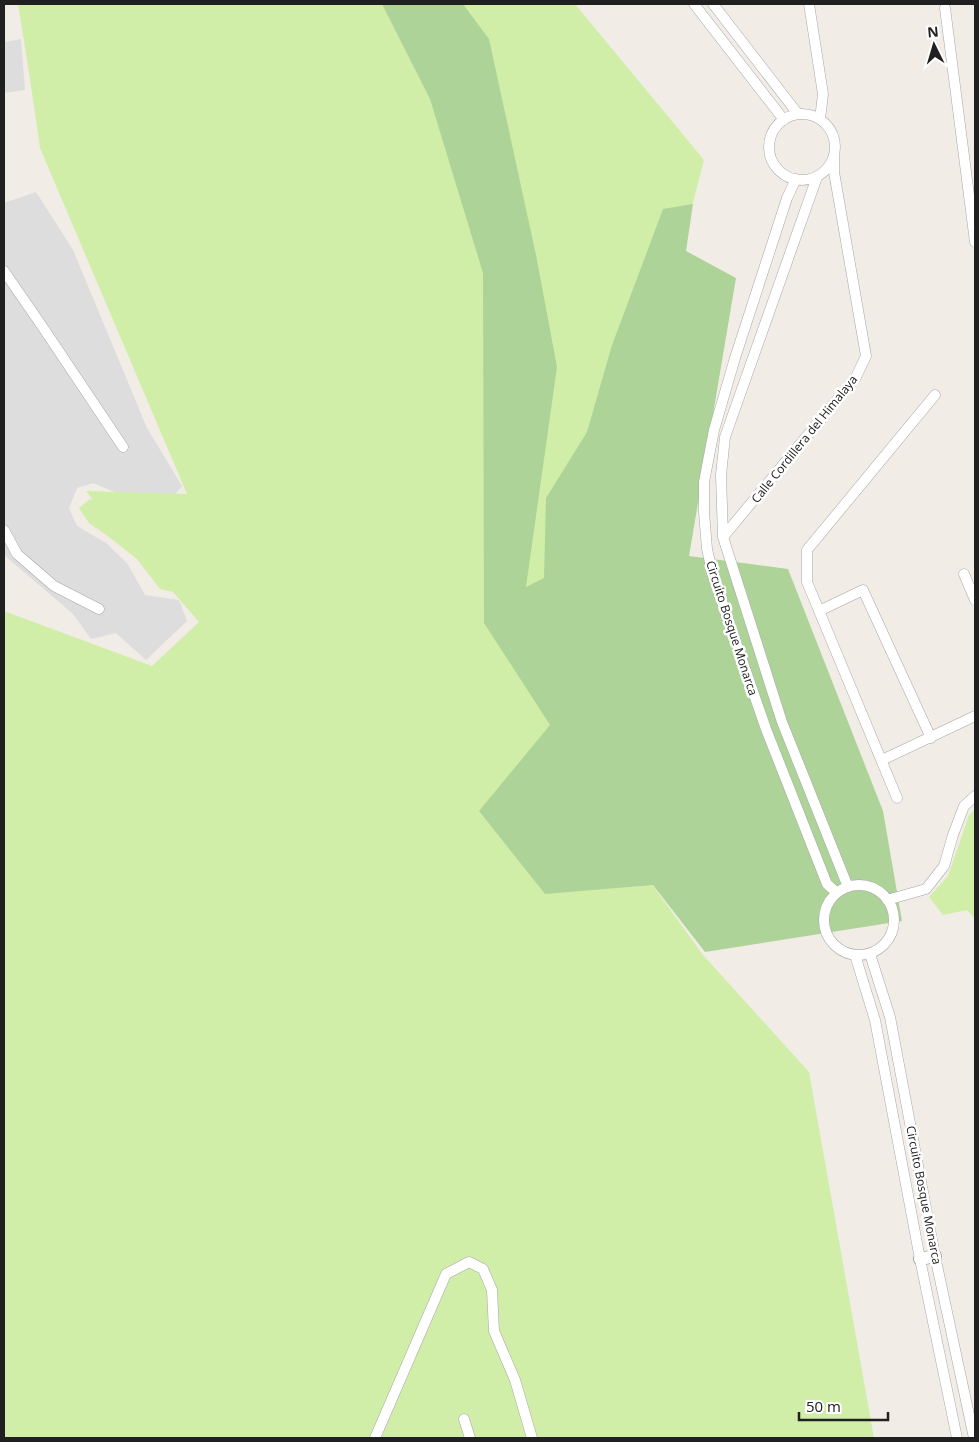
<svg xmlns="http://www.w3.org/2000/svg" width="979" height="1442" font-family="'Open Sans',sans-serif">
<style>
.residential{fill:#dedddd}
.grass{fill:#d0eea8}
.forest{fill:#aed398}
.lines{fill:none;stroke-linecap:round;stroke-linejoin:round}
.minor-casing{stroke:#a7a7a7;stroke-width:11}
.tertiary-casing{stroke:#a7a7a7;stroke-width:14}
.minor{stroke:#fff;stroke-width:10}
.tertiary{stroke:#fff;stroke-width:12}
.labels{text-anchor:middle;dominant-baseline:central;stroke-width:5;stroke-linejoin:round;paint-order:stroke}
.street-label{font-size:12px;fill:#202020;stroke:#fff}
</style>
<rect width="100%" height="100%" fill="#f1ece6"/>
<path class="residential" d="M 21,39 L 25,90 L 4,93 L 4,42 Z
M 36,192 L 73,250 L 147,428 L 182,486 L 165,506 L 124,496 L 93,483 L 77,488 L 69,508 L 77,526 L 106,543 L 127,563 L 145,595 L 179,600 L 187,621 L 146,660 L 116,633 L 91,639 L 73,614 L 4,555 L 4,203 Z"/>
<path class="grass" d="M 18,4 L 575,4 L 704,160 L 552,746 L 703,955 L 809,1072 L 874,1438 L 4,1438 L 4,611 L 152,666 L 199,622 L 173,592 L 160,589 L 137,559 L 109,537 L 89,523 L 79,508 L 90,499 L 93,500 L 86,491 L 187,494 L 40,148 L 30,79 Z
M 975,809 L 975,919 L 967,910 L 943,915 L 929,897 L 948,876 L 969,815 Z"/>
<path class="forest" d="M 382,4 L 463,4 L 489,39 L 536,255 L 557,367 L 526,587 L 544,578 L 546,498 L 587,432 L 612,345 L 663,209 L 693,204 L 686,251 L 736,278 L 689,556 L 788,569 L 883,811 L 902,921 L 705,952 L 653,885 L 545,894 L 479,811 L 550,725 L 484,623 L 483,273 L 430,99 Z"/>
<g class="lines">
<g class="minor-casing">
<path id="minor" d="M 694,4 L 784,120
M 713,4 L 798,114
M 809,4 L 823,94 L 820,119
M 945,8 L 975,242
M769 147a33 33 0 1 1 66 0a33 33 0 1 1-66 0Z
M 817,177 L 725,437 L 721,475 L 723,537 L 782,722 L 848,887
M 796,179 L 787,198 L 735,358 L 714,430 L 704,482 L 704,512 L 707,549 L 713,576 L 766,729 L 827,884 L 837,893
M 4,271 L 44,329 L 123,447
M 4,530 L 17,554 L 54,586 L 99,609
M 723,537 L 856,377 L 866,356 L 834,172 L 834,157
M 964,574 L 975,600
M 819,611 L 863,590 L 931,738
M 882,760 L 975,716
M 897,798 L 807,582 L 807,550 L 935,395
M824 920a35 35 0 1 1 70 0a35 35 0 1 1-70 0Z
M 887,900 L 926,889 L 944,866 L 953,835 L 964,806 L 975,796
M 870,954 L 890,1017 L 935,1256 L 974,1438
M 855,955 L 875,1020 L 920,1259 L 957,1438
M 464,1419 L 470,1438
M 375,1438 L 446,1274 L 469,1262 L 483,1269 L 492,1290 L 494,1331 L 515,1380 L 532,1438"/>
</g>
<g class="tertiary-casing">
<path id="tertiary" d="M 920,1259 L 935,1256"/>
</g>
<use href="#minor" class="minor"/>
<use href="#tertiary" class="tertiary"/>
</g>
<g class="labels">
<g class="street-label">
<text transform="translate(804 439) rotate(-51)">Calle Cordillera del Himalaya</text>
<text transform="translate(732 628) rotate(72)">Circuito Bosque Monarca</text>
<text transform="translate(924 1195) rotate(79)">Circuito Bosque Monarca</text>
</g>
</g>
<rect width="979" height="1442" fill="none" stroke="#202020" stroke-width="10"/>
<g transform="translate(934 45) rotate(355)" stroke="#ffffff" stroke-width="4" paint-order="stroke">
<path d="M0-4L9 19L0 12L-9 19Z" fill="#202020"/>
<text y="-8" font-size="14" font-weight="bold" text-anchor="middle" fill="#202020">N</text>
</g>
<path d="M799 1412v8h89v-8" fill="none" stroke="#202020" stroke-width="2.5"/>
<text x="806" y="1412" font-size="15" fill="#202020" stroke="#ffffff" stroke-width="4" paint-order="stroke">50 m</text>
</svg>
